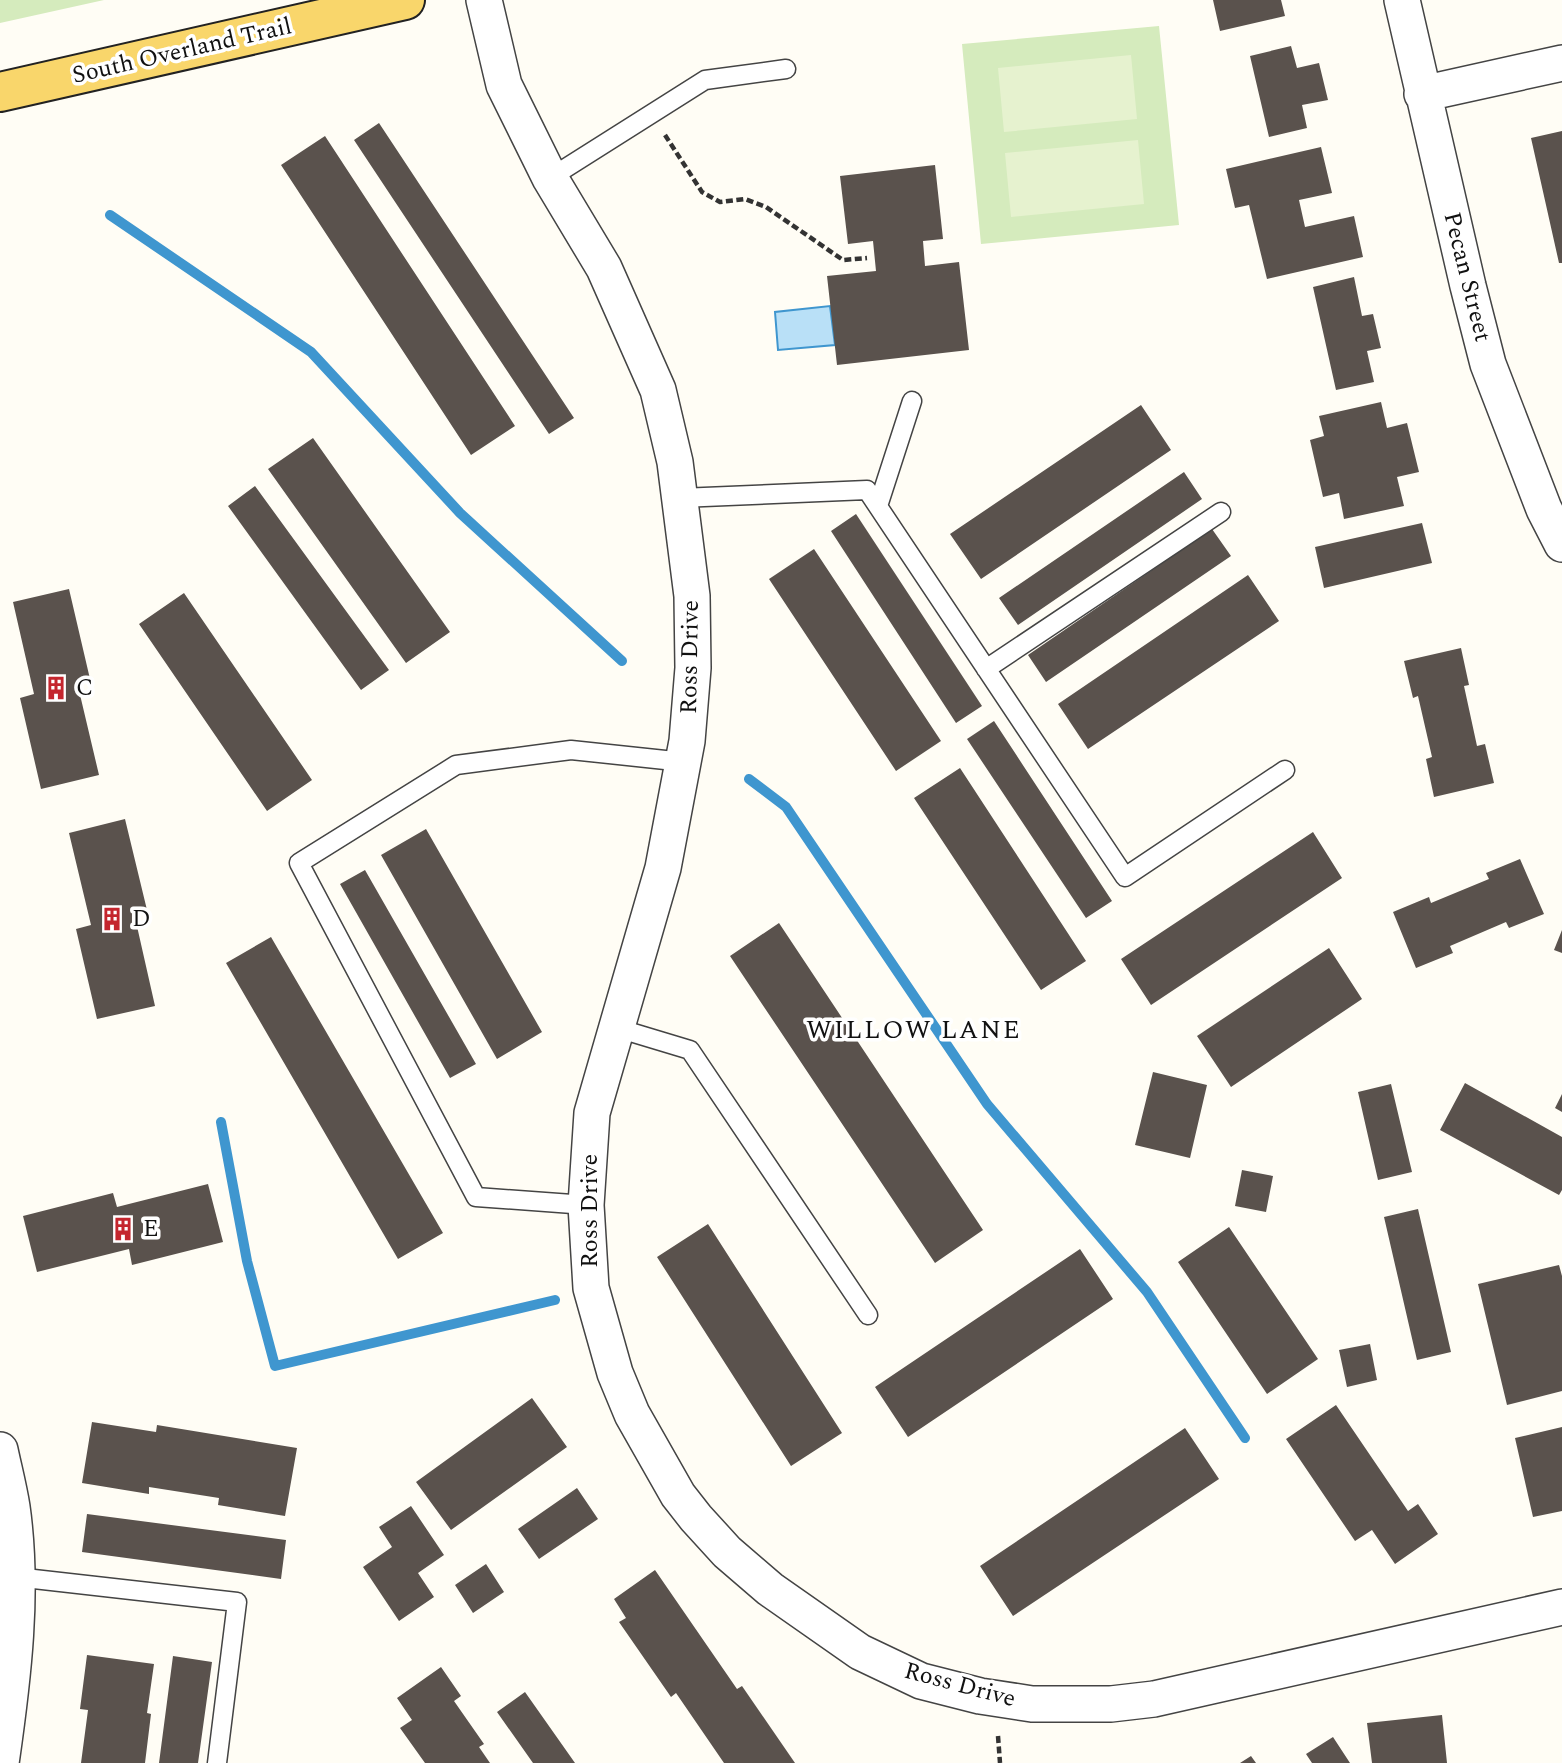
<svg xmlns="http://www.w3.org/2000/svg" width="1562" height="1763" font-family="Spectral,serif">
<style>
.green{fill:#d5ebbd}
.pitch{fill:#e6f2cf}
.water{fill:#b9e0f7;stroke:#3f96cf;stroke-width:2}
.lines{fill:none;stroke-linecap:round;stroke-linejoin:round}
.stream{stroke:#3f96cf;stroke-width:10}
.building{fill:#5a524d}
.service-casing{stroke:#444;stroke-width:21}
.minor-casing{stroke:#444;stroke-width:38}
.primary-casing{stroke:#222;stroke-width:42}
.path{stroke:#333;stroke-width:4.5;stroke-dasharray:7 3.5;stroke-linecap:butt}
.service{stroke:#fff;stroke-width:18}
.minor{stroke:#fff;stroke-width:35}
.primary{stroke:#f9d66b;stroke-width:38}
.labels{text-anchor:middle;dominant-baseline:central;stroke-width:7;stroke-linejoin:round;paint-order:stroke}
.street-label{font-size:24px;fill:#111;stroke:#fff}
.poi-label{font-size:24px;fill:#111;stroke:#fff;text-anchor:start}
.neighbourhood-label{font-size:26px;letter-spacing:2px;fill:#111;stroke:#fff}
</style>
<rect width="100%" height="100%" fill="#fffdf5"/>
<path class="green" d="M 0,0 L 104,0 L 0,23 Z
M 1159,26 L 1179,225 L 981,244 L 962,44 Z"/>
<path class="pitch" d="M 1131,55 L 1137,119 L 1004,132 L 998,68 Z
M 1138,140 L 1144,204 L 1011,217 L 1005,153 Z"/>
<path class="water" d="M 830,306 L 835,345 L 778,350 L 775,312 Z"/>
<g class="lines">
<path class="stream" d="M 110,215 L 311,352 L 460,513 L 622,661
M 749,779 L 786,807 L 987,1104 L 1147,1292 L 1245,1438
M 221,1122 L 247,1261 L 275,1366 L 555,1300"/>
</g>
<path class="building" d="M 1213,0 L 1281,0 L 1285,16 L 1220,31 Z
M 1291,46 L 1297,68 L 1319,63 L 1328,100 L 1302,105 L 1307,128 L 1269,137 L 1250,56 Z
M 379,123 L 574,418 L 549,434 L 354,140 Z
M 1562,131 L 1562,263 L 1559,263 L 1531,138 Z
M 325,136 L 515,426 L 471,455 L 281,165 Z
M 1321,147 L 1332,193 L 1299,200 L 1305,227 L 1354,216 L 1363,257 L 1267,279 L 1249,205 L 1235,208 L 1226,169 Z
M 935,165 L 943,239 L 923,241 L 925,266 L 959,262 L 969,350 L 837,365 L 827,276 L 876,271 L 873,241 L 848,244 L 840,176 Z
M 1354,277 L 1362,316 L 1373,314 L 1381,348 L 1367,351 L 1374,382 L 1336,390 L 1313,287 Z
M 1381,402 L 1387,428 L 1407,423 L 1419,472 L 1397,477 L 1404,506 L 1344,519 L 1339,493 L 1323,497 L 1310,440 L 1324,436 L 1319,416 Z
M 1141,405 L 1171,450 L 981,579 L 950,534 Z
M 313,438 L 450,632 L 406,663 L 268,469 Z
M 1184,472 L 1202,499 L 1018,625 L 999,598 Z
M 255,486 L 389,670 L 361,690 L 228,506 Z
M 856,514 L 982,706 L 956,723 L 831,531 Z
M 1422,523 L 1432,563 L 1324,588 L 1315,547 Z
M 1212,529 L 1231,556 L 1046,682 L 1028,655 Z
M 814,549 L 941,741 L 896,771 L 769,579 Z
M 1248,575 L 1279,621 L 1088,749 L 1058,704 Z
M 69,589 L 90,679 L 77,682 L 99,775 L 41,789 L 20,698 L 34,694 L 13,602 Z
M 184,593 L 312,780 L 267,811 L 139,624 Z
M 1461,648 L 1469,685 L 1464,686 L 1477,746 L 1485,744 L 1494,783 L 1434,797 L 1426,759 L 1432,757 L 1418,696 L 1413,698 L 1404,661 Z
M 994,721 L 1112,901 L 1086,918 L 967,739 Z
M 960,768 L 1086,961 L 1041,990 L 914,798 Z
M 125,819 L 147,910 L 134,913 L 155,1006 L 97,1019 L 76,929 L 91,925 L 69,833 Z
M 426,829 L 542,1032 L 497,1059 L 381,855 Z
M 1313,832 L 1342,878 L 1151,1005 L 1121,959 Z
M 1520,859 L 1544,914 L 1509,928 L 1506,922 L 1450,946 L 1453,953 L 1416,968 L 1393,912 L 1429,897 L 1431,903 L 1489,879 L 1486,873 Z
M 365,870 L 476,1064 L 450,1078 L 340,884 Z
M 779,923 L 983,1230 L 935,1263 L 730,956 Z
M 1562,930 L 1562,953 L 1554,950 Z
M 271,937 L 443,1233 L 398,1259 L 226,963 Z
M 1329,948 L 1362,999 L 1231,1087 L 1197,1036 Z
M 1153,1072 L 1207,1085 L 1190,1158 L 1135,1145 Z
M 1465,1083 L 1562,1137 L 1562,1190 L 1559,1195 L 1440,1130 Z
M 1391,1084 L 1412,1172 L 1378,1180 L 1358,1092 Z
M 1562,1094 L 1562,1112 L 1555,1108 Z
M 1242,1170 L 1273,1176 L 1266,1212 L 1235,1206 Z
M 208,1184 L 223,1242 L 132,1265 L 129,1249 L 37,1272 L 23,1216 L 113,1193 L 117,1207 Z
M 1418,1209 L 1451,1352 L 1417,1360 L 1384,1217 Z
M 708,1224 L 842,1433 L 791,1466 L 657,1257 Z
M 1229,1227 L 1318,1359 L 1267,1394 L 1178,1262 Z
M 1080,1249 L 1113,1299 L 908,1437 L 875,1387 Z
M 1559,1265 L 1562,1276 L 1562,1391 L 1507,1405 L 1478,1284 Z
M 1370,1344 L 1377,1380 L 1347,1387 L 1339,1350 Z
M 532,1398 L 567,1447 L 451,1530 L 416,1482 Z
M 1336,1405 L 1408,1511 L 1418,1504 L 1438,1534 L 1395,1564 L 1372,1530 L 1355,1541 L 1286,1439 Z
M 92,1422 L 156,1432 L 157,1425 L 297,1448 L 285,1516 L 218,1505 L 219,1498 L 149,1487 L 149,1494 L 82,1483 Z
M 1562,1427 L 1562,1511 L 1533,1517 L 1515,1438 Z
M 1185,1428 L 1219,1479 L 1013,1616 L 980,1566 Z
M 577,1488 L 598,1519 L 539,1559 L 518,1529 Z
M 411,1506 L 444,1555 L 418,1573 L 434,1597 L 399,1621 L 363,1567 L 392,1547 L 379,1527 Z
M 87,1514 L 286,1540 L 281,1579 L 82,1552 Z
M 486,1564 L 504,1592 L 473,1613 L 455,1585 Z
M 655,1570 L 737,1689 L 742,1686 L 795,1763 L 724,1763 L 676,1693 L 671,1697 L 619,1622 L 626,1618 L 614,1599 Z
M 87,1655 L 154,1664 L 147,1713 L 151,1714 L 145,1763 L 81,1763 L 88,1710 L 80,1709 Z
M 173,1656 L 212,1662 L 198,1763 L 159,1763 Z
M 441,1667 L 461,1696 L 454,1701 L 484,1744 L 479,1747 L 490,1763 L 425,1763 L 400,1728 L 412,1720 L 397,1698 Z
M 525,1692 L 575,1763 L 533,1763 L 497,1712 Z
M 1442,1715 L 1447,1763 L 1372,1763 L 1367,1723 Z
M 1333,1737 L 1350,1763 L 1312,1763 L 1306,1754 Z
M 1251,1756 L 1256,1763 L 1240,1763 Z"/>
<g class="lines">
<g class="service-casing">
<path id="service" d="M 550,178 L 705,80 L 786,69
M 680,498 L 867,490 L 1125,877 L 1285,770
M 878,506 L 912,401
M 986,669 L 1221,512
M 617,1028 L 690,1050 L 868,1315
M 586,1205 L 476,1197 L 299,863 L 456,765 L 571,750 L 684,762
M 16,1577 L 237,1602 L 217,1763"/>
</g>
<g class="minor-casing">
<path id="minor" d="M 484,0 L 504,85 L 550,178 L 604,268 L 658,390 L 675,462 L 692,596 L 693,668 L 687,741 L 663,868 L 592,1113 L 586,1205 L 591,1288 L 615,1373 L 632,1414 L 678,1495 L 696,1518 L 727,1552 L 770,1589 L 860,1652 L 921,1681 L 980,1696 L 1032,1704 L 1111,1704 L 1154,1699 L 1562,1607
M 1402,0 L 1468,286 L 1488,364 L 1544,509 L 1562,544
M 1422,94 L 1562,63
M 0,1450 C 4,1469 9,1488 12,1507 C 24,1591 13,1680 1,1763"/>
</g>
<g class="primary-casing">
<path id="primary" d="M 0,92 L 405,0"/>
</g>
<path class="path" d="M 665,135 L 702,192 L 720,202 L 745,199 L 766,207 L 843,260 L 867,258
M 998,1736 L 1000,1763"/>
<use href="#service" class="service"/>
<use href="#minor" class="minor"/>
<use href="#primary" class="primary"/>
</g>
<defs>
<g id="building-bare" transform="scale(1.89)"><path d="M-4-6H4V6H1V3H-1V6H-4ZM-2.5-4.3h1.7v1.8h-1.7ZM.8-4.3h1.7v1.8H.8ZM-2.5-1h1.7V.8h-1.7ZM.8-1h1.7V.8H.8Z" fill="#c4262e" stroke="#fff" stroke-width="2.5" paint-order="stroke"/></g>
</defs>
<g fill-rule="evenodd">
<use href="#building-bare" x="56" y="688"/>
<use href="#building-bare" x="112" y="919"/>
<use href="#building-bare" x="123" y="1229"/>
</g>
<g class="labels">
<g class="street-label">
<text transform="translate(182 51) rotate(-13)">South Overland Trail</text>
<text transform="translate(1467 277) rotate(76)">Pecan Street</text>
<text transform="translate(690 657) rotate(-89)">Ross Drive</text>
<text transform="translate(590 1211) rotate(-90)">Ross Drive</text>
<text transform="translate(960 1685) rotate(15)">Ross Drive</text>
</g>
<g class="poi-label">
<text x="76" y="688">C</text>
<text x="132" y="919">D</text>
<text x="143" y="1229">E</text>
</g>
<g class="neighbourhood-label">
<text x="914" y="1030">WILLOW LANE</text>
</g>
</g>
</svg>
